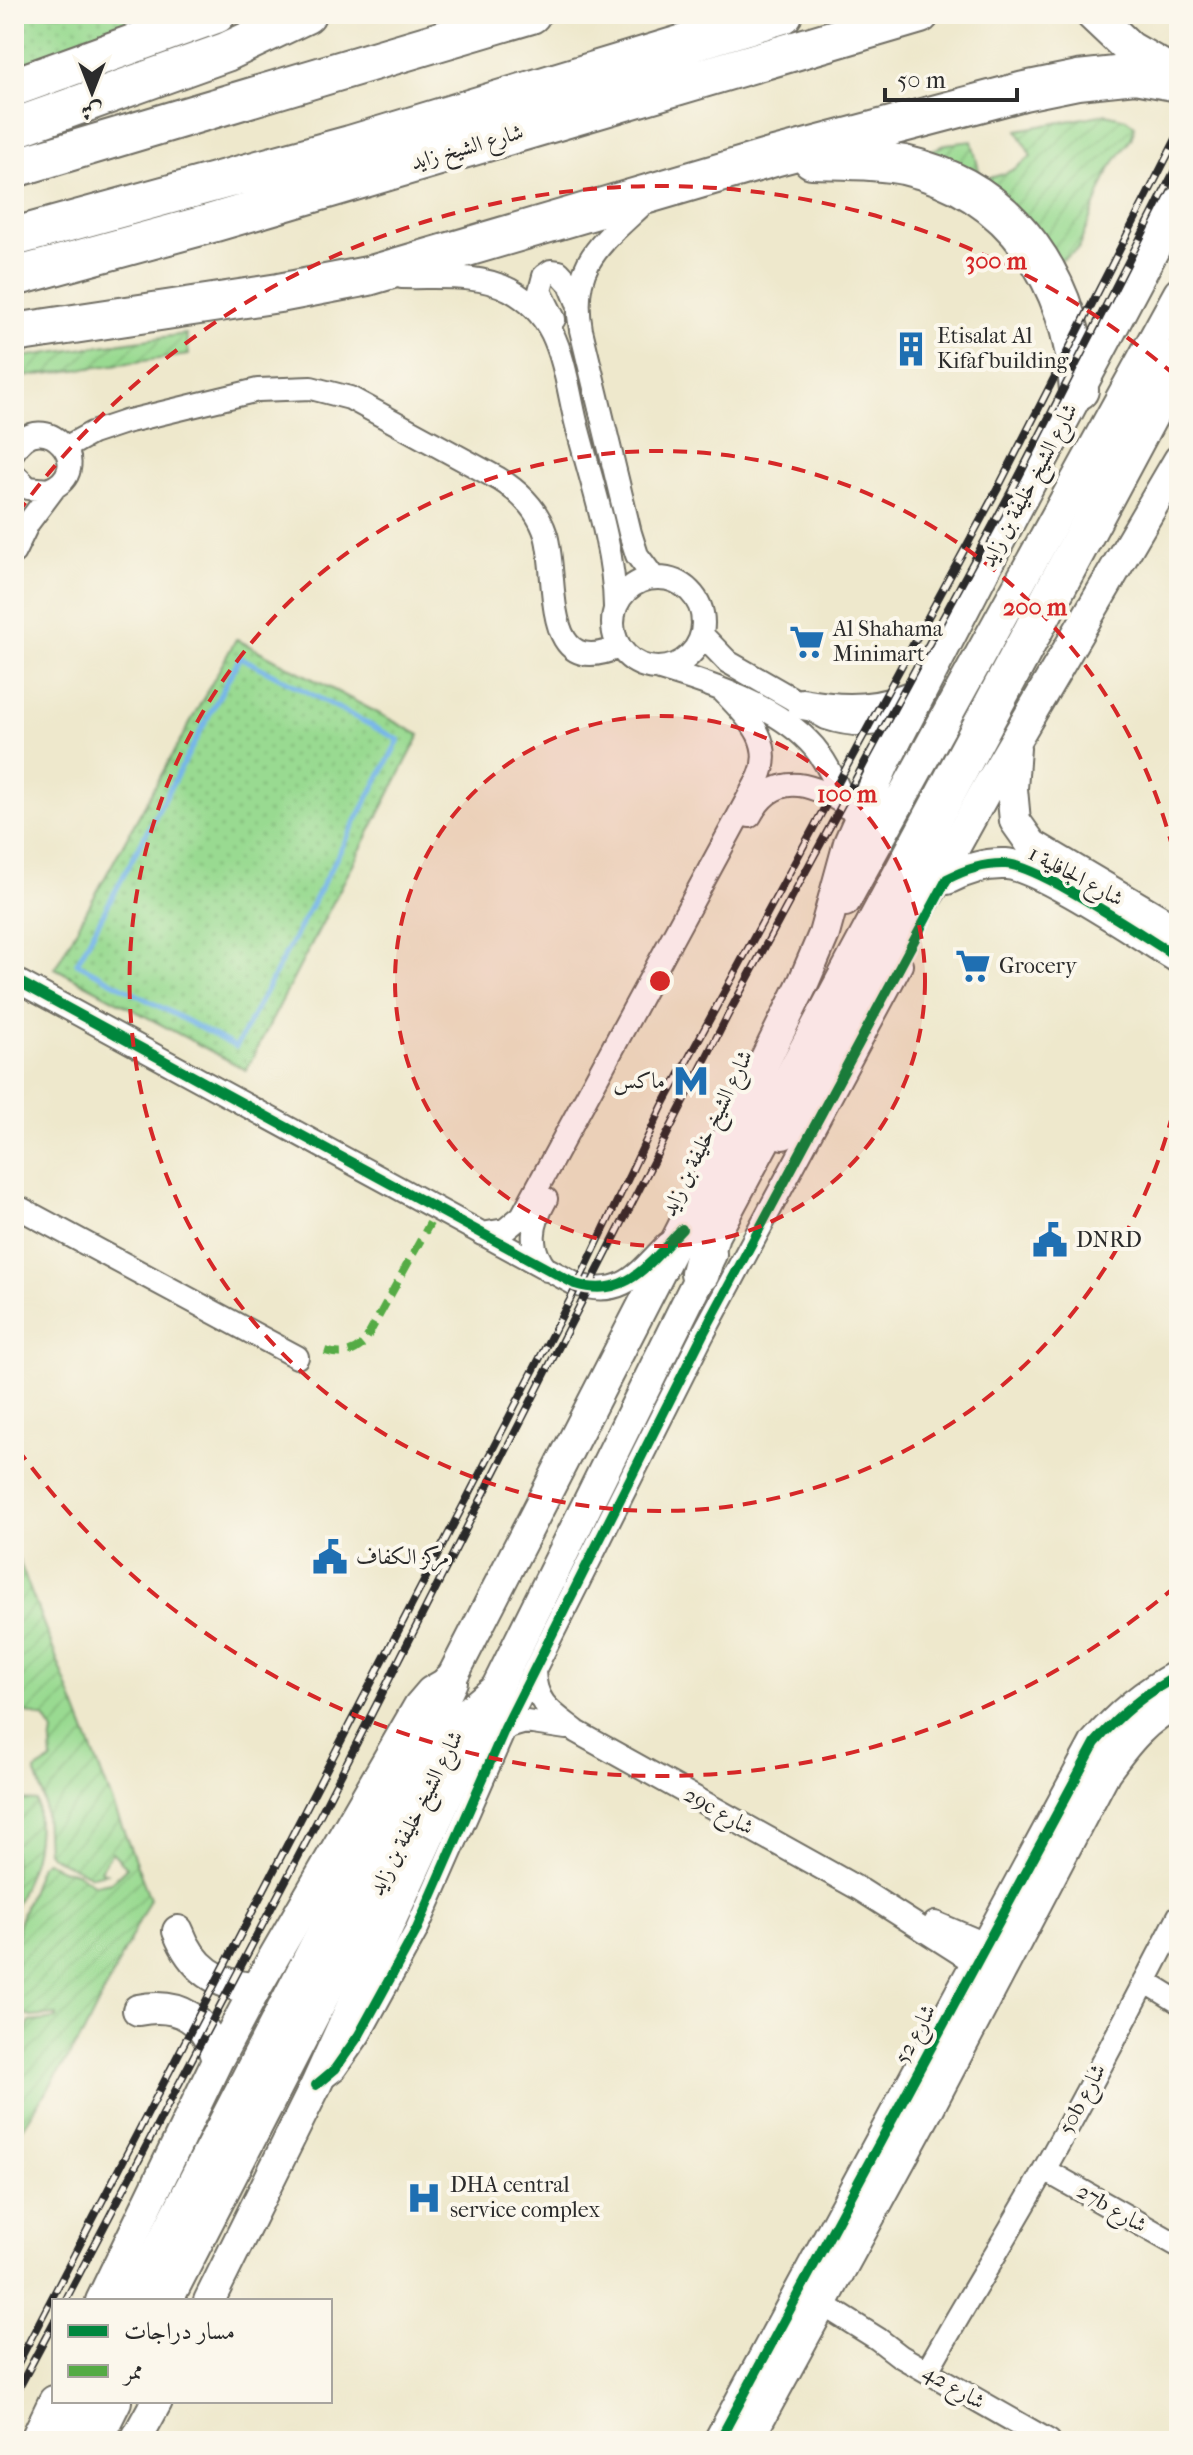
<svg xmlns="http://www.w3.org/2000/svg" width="1193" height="2455" font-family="'IM FELL French Canon',Amiri,serif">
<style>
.park{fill:url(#park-dots);stroke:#62825e;stroke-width:2}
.garden{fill:url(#garden-furrows);stroke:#62825e;stroke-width:2}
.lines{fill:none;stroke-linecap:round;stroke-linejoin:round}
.stream{stroke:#76b5ea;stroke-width:5}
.street-casing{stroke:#6f6d63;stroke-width:26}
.secondary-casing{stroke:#6f6d63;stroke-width:34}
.primary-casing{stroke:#6f6d63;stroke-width:38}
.highway-casing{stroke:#6f6d63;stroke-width:42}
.street{stroke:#fff;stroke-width:22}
.secondary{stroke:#fff;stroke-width:30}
.primary{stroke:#fff;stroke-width:34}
.highway{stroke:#fff;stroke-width:38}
.rail-casing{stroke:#2b2b2b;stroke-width:8}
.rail{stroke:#fbf7ec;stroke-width:5;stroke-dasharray:15;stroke-linecap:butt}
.quiet{stroke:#54ab44;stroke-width:8;stroke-dasharray:16 8;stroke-linecap:butt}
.cycleway-casing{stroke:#fbf7ec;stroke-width:15}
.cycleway{stroke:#00873e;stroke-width:10}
.ring{fill:none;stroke:#d62828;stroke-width:4;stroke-dasharray:14 10}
.labels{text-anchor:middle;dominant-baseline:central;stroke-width:8;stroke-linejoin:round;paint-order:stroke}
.street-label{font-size:22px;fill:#2b2b2b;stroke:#fbf7ec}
.poi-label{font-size:22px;fill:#2b2b2b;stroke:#fbf7ec;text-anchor:start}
.centre{fill:#d62828;stroke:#fbf7ec;stroke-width:4}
.ring-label{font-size:24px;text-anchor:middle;font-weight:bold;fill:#d62828;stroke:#fbf7ec;stroke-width:8;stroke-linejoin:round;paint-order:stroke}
</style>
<defs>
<pattern id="park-dots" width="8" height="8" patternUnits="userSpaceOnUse" patternTransform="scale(2)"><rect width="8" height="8" fill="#99da91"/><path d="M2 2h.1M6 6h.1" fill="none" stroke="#84bb7d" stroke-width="1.8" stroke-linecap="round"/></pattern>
<pattern id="garden-furrows" width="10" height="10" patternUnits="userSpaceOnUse" patternTransform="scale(2)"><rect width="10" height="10" fill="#99da91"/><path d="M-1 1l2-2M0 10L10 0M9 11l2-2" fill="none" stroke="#84bb7d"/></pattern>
</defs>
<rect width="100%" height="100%" fill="#fbf7ec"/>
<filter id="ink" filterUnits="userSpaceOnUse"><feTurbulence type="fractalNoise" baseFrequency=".0125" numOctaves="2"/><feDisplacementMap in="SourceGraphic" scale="16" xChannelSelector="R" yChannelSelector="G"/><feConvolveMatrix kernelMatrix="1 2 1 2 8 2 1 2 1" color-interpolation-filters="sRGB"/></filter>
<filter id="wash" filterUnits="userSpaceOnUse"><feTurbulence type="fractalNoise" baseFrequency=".006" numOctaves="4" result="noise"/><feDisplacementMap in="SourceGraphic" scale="32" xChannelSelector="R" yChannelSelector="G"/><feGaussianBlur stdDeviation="1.8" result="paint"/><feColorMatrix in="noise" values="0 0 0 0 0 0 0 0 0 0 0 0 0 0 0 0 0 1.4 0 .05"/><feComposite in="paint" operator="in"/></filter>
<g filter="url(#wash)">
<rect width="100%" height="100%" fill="#eee8cc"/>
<path class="park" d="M 14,14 L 251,14 L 14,96 Z
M 236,639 L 420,735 L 246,1070 L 55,968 Z"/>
<path class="garden" d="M 1106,114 L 1126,119 L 1135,126 L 1131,139 L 1109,170 L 1078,249 L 1059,262 L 927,153 L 946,144 L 972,141 L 981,179 C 1001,177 1017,170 1031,156 L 1017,130 Z
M 186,334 L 189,355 L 14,378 L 14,358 Z
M 14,1548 L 150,1899 L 83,2035 L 14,2141 L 14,2044 L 17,2045 L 30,2022 L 57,2019 L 57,2015 L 31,2017 L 14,2009 L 18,1926 L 40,1865 L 46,1861 L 61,1869 L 77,1873 L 95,1885 L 111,1882 L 127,1867 L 112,1852 L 100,1870 L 106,1873 L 92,1876 C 77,1868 60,1864 47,1852 C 45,1823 47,1799 35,1771 L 52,1760 L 51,1744 L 53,1732 L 44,1718 L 28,1713 L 14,1712 Z
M 14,1800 L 37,1801 C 41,1847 32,1868 14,1909 Z"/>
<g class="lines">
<path class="stream" d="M 240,657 L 399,740 L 236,1047 L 77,963 Z"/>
</g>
</g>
<g filter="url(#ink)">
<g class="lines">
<g class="street-casing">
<path id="street" d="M 646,201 C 602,243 569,263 581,330 L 630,533 L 637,555 L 654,578
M 402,277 C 437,278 478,273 510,290 C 528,300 543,315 552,333 C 565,360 569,393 576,422 C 591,482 614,545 615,607
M 554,319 L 540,291 L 544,276 L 551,271 L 559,272 L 570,284 L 577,301
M 65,448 L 92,433 L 125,422 L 258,390 L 311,388 L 350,398 L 499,479 C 520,492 538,510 546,535 C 559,582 540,681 619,647
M 14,451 C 43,402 101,469 48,490 L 28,488 L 14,474
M 14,552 L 28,523 L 55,487
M613 623a45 45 0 1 1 90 0a45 45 0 1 1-90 0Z
M 702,635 L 728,662 L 826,718 C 856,728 882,726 910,713
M 660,669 C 710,684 779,706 814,747 C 828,764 838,786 846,807
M 750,816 C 774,771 809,782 845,804
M 14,979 L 575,1284 C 621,1299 637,1275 667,1244
M 546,1199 C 532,1224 527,1247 547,1270
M 14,1205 L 297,1357
M 482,1234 L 505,1230 L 522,1216 L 759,778 C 776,740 745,715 722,690
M 534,1671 C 535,1705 553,1713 577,1732 L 861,1890 L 988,1971
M 505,1728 L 526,1722 L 566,1728
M 935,1923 L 999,1950
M 1145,1981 L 1179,2002
M 326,2076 L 335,2069 L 359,2035 L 416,1931 L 505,1728 L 703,1334 L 901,965
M 1045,2170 L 1179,2246
M 811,2297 L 878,2339 L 900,2356 L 1049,2441
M 927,2371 C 965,2303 1006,2238 1044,2170 C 1091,2086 1135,2001 1179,1916"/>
</g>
<g class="secondary-casing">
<path id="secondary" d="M 802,704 C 845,712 882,712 921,692
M 1015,748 L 1012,789 L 1015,821 L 1032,845 L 1179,932
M 947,879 C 966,869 985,863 1006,864 C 1041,866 1144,937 1179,958
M 845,901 L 1179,293
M 783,1134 L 931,890 L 989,785 L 1179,460
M 178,1931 C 192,1968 217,1986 256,1988
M 138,2010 C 180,2002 207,2019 217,2061
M 101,2301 L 217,2061 L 256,1988 L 419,1706 L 431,1692 L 450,1681 L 682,1229 L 804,981 L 824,934 L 849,843 L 885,762 L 994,551 L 1179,202
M 209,2301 L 316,2085 L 494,1693 L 711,1254
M 35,2441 L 54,2401
M 135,2441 L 157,2401
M 719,2441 L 1095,1743 C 1120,1714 1145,1693 1179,1675
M 747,2441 L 927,2111 L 1105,1772 C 1126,1743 1146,1717 1179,1702"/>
</g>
<g class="primary-casing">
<path id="primary" d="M 1093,14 L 1130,49 L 1179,77
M 134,2301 L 409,1768 L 450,1681
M 165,2301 L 460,1726 L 469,1714 L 494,1693
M 63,2441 L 83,2401
M 94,2441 L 114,2401"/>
</g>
<g class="highway-casing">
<path id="highway" d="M 14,87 L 216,14
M 14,128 L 226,52 L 306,14
M 812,159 C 843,160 874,159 904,165 C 1015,190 1072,283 1079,390
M 14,168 L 531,14
M 14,237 L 350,145 L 783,14
M 14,277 L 212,223 L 920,14
M 14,333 L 279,293 L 368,276 L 774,157 L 1024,91 L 1078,80 L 1135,74 L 1179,82
M 700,1273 L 710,1234 L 1179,358"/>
</g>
<use href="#street" class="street"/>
<use href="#secondary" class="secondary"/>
<use href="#primary" class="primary"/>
<use href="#highway" class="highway"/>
<g class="rail-casing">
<path id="rail" d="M 65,2301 L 317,1821 L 729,1013 L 1010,494 L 1179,162
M 14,2371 L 572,1296 L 662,1107 L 998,488 L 1179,133
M 14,2397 L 54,2322"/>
</g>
<use href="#rail" class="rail"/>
<path class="quiet" d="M 325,1351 C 341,1356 352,1354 364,1343 L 430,1223"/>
<g class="cycleway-casing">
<path id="cycleway" d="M 14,979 L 575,1284 C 627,1300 649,1263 682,1229
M 316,2085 L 335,2069 L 359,2035 L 416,1931 L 505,1728 L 703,1334 L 947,879 C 966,869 985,863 1006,864 C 1041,866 1144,937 1179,958
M 719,2441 L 1095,1743 C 1120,1714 1145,1693 1179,1675"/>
</g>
<use href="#cycleway" class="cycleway"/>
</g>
</g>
<circle cx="660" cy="981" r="265" fill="#d62828" fill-opacity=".12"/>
<g class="ring">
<circle cx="660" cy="981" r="265"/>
<path d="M1178 1091A530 530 0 1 1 1178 871"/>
<path d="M1176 1586A795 795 0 0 1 17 1448M17 514A795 795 0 0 1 1176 376"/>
</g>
<defs>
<g id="building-bare" transform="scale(2.76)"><path d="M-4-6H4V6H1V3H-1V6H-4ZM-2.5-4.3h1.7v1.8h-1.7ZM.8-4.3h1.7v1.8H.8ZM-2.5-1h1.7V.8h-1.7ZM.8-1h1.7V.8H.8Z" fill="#1f6fb2" stroke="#fbf7ec" stroke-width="2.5" paint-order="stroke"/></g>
<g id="supermarket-bare" transform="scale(2.76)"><path d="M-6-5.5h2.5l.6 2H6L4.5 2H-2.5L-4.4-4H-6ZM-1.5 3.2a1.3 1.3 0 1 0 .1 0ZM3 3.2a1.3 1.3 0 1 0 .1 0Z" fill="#1f6fb2" stroke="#fbf7ec" stroke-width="2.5" paint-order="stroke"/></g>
<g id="metro-bare" transform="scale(2.76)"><path d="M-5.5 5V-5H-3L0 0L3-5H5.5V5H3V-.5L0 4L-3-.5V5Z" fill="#1f6fb2" stroke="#fbf7ec" stroke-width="2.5" paint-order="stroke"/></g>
<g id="civic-bare" transform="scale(2.76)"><path d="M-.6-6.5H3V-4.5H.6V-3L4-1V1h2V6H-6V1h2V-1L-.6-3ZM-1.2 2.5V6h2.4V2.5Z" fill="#1f6fb2" stroke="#fbf7ec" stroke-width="2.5" paint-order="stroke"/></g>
<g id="hospital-bare" transform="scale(2.76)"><path d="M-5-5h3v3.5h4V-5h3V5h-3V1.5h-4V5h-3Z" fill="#1f6fb2" stroke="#fbf7ec" stroke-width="2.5" paint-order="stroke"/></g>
</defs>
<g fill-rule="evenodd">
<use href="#building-bare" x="911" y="349"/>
<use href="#supermarket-bare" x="807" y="642"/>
<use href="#supermarket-bare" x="973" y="966"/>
<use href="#metro-bare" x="691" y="1081"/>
<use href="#civic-bare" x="1050" y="1240"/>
<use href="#civic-bare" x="330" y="1557"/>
<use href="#hospital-bare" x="424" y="2198"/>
</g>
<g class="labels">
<g class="street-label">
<text transform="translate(467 147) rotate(-16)">شارع الشيخ زايد</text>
<text transform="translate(1029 485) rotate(-62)">شارع الشيخ خليفة بن زايد</text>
<text transform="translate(1076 876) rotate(28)">شارع الجافلية 1</text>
<text transform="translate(707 1133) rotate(-64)">شارع الشيخ خليفة بن زايد</text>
<text transform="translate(719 1811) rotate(29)">29c شارع</text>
<text transform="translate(416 1813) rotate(-63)">شارع الشيخ خليفة بن زايد</text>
<text transform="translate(915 2034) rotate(-62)">شارع 52</text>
<text transform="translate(1082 2099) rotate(-62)">50b شارع</text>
<text transform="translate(1112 2208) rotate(30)">27b شارع</text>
<text transform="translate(954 2387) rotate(30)">شارع 42</text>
</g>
<g class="poi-label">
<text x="937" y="336">Etisalat Al<tspan x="937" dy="25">Kifaf building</tspan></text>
<text x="833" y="629">Al Shahama<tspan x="833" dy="25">Minimart</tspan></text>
<text x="999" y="966">Grocery</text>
<text x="665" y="1081" text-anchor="end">ماكس</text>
<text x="1076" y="1240">DNRD</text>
<text x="356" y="1557">مركز الكفاف</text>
<text x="450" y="2185">DHA central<tspan x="450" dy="25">service complex</tspan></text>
</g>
</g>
<circle cx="660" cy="981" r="12" class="centre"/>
<g class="ring-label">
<text x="996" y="269">300 m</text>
<text x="1035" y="615">200 m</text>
<text x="847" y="802">100 m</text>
</g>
<rect width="1193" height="2455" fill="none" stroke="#fbf7ec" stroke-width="48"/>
<rect x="52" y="2299" width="280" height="104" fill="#fbf7ec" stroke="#a8a59f" stroke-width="2"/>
<rect x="68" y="2325" width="40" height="12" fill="#00873e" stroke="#a8a59f" stroke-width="2"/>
<text x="124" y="2339" font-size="24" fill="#2b2b2b">مسار دراجات</text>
<rect x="68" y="2365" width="40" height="12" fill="#54ab44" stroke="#a8a59f" stroke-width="2"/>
<text x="124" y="2379" font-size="24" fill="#2b2b2b">ممر</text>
<g transform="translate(92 92) rotate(180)" stroke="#fbf7ec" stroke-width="6" paint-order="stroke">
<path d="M0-6L14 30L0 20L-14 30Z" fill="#2b2b2b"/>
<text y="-12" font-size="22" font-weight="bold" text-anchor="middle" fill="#2b2b2b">ش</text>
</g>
<path d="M885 88v12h132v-12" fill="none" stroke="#2b2b2b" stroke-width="4"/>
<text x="897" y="88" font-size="24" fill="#2b2b2b" stroke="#fbf7ec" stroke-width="6" paint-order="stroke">50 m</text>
</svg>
